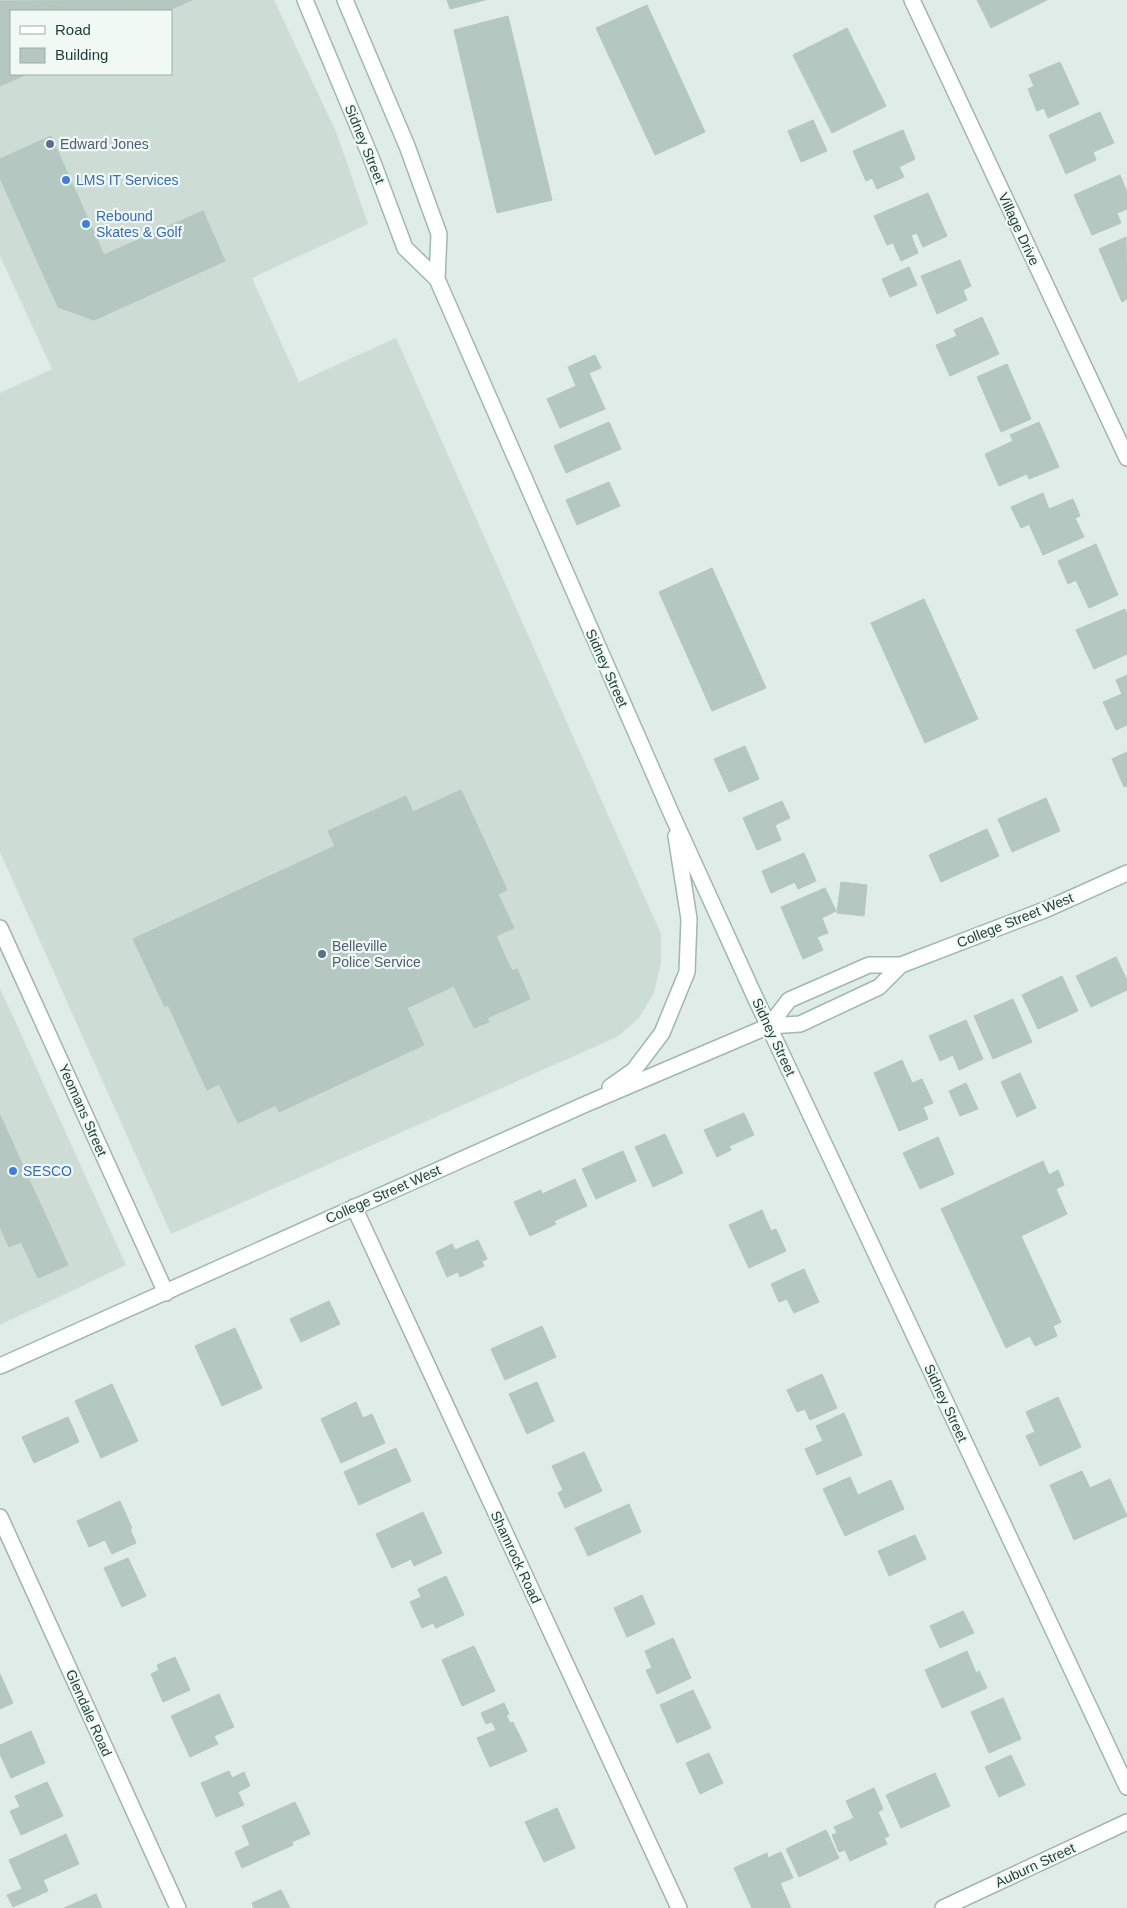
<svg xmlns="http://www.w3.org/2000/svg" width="1127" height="1908" font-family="Helvetica,sans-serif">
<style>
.built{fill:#cedcd6;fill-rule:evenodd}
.building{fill:#b5c7c1;stroke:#b2c7bf}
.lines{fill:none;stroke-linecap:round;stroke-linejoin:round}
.street-casing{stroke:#a2b4af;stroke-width:18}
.secondary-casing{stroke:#9eb9b0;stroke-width:18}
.street{stroke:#fff;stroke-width:15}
.secondary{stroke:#fff;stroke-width:15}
.service-dot{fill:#5c6f8a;stroke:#f1f9f5;stroke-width:2}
.shop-dot{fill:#3f7fe0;stroke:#f1f9f5;stroke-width:2}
.labels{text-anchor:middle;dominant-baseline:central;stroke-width:4.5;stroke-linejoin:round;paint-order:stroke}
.service-label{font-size:14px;fill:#4e5e75;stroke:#f1f9f5;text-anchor:start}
.street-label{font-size:14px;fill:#1f3e37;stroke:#f1f9f5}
.shop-label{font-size:14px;fill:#366cbe;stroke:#f1f9f5;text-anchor:start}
</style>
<rect width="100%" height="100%" fill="#e0ece7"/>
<path class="built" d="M 0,0 L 274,0 L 337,134 L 368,224 L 252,278 L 299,382 L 396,338 L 661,934 L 661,963 L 654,993 L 639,1018 L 617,1037 L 171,1234 L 0,852 L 0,393 L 52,369 L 0,256 ZM 11,11 L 171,11 L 171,74 L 11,74 Z
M 0,988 L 126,1265 L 0,1325 Z"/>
<path class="building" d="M 192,0 L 167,11 L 11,11 L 11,74 L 27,74 L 0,86 L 0,1 Z
M 447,0 L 485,0 L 450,9 Z
M 977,0 L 1047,0 L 991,28 Z
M 647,5 L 705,132 L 655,155 L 596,28 Z
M 508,16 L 552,200 L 497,213 L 454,30 Z
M 847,28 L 886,106 L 832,133 L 793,55 Z
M 1060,62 L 1079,104 L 1048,118 L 1044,108 L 1037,111 L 1028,89 L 1034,86 L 1029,75 Z
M 1100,112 L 1114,143 L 1093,152 L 1096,160 L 1066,174 L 1049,135 Z
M 813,120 L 827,151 L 801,162 L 788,131 Z
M 903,130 L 915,159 L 899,167 L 904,177 L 877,189 L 872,178 L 866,181 L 853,151 Z
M 51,136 L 104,255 L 203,211 L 225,261 L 94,320 L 58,307 L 0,178 L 0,159 Z
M 1120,175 L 1127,192 L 1127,209 L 1117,213 L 1121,223 L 1092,235 L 1074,195 Z
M 928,193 L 947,236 L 923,247 L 917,233 L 911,235 L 918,253 L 901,261 L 893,243 L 887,245 L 874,216 Z
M 1126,237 L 1127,299 L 1122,302 L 1099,249 Z
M 960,260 L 971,286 L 963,290 L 967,300 L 937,314 L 921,276 Z
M 909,267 L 917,285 L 890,297 L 882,279 Z
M 982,317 L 999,354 L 950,376 L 936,345 L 957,336 L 954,330 Z
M 595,355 L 601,368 L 589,373 L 605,409 L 560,428 L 547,399 L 576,386 L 568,367 Z
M 1007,364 L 1031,419 L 1001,432 L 977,377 Z
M 609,422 L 621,449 L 566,473 L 554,446 Z
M 1039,422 L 1059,467 L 1029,479 L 1027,474 L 999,486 L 985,454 L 1013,441 L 1010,435 Z
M 609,482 L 620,506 L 577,525 L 566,500 Z
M 1043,493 L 1049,509 L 1073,499 L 1080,516 L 1075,518 L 1084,537 L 1043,555 L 1029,524 L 1021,528 L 1011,507 Z
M 1096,544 L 1118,595 L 1089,608 L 1076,580 L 1068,584 L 1058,561 Z
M 712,568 L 766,688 L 712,711 L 659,592 Z
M 924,599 L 978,719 L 925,743 L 871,623 Z
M 1125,609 L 1127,615 L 1127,654 L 1094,669 L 1076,630 Z
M 1127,675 L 1127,725 L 1116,730 L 1103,702 L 1122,694 L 1116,680 Z
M 745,746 L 759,779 L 729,792 L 714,759 Z
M 1127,752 L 1127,786 L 1124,787 L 1112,759 Z
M 461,790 L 507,890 L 498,894 L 514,928 L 496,936 L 512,971 L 517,969 L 530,999 L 487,1018 L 489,1022 L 474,1028 L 454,986 L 407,1008 L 424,1045 L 279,1112 L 276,1105 L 238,1123 L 219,1084 L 207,1090 L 168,1005 L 165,1007 L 133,939 L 335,846 L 328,831 L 406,796 L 413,812 Z
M 1046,798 L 1060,831 L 1012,852 L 998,819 Z
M 782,801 L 790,818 L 775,825 L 781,840 L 757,850 L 743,818 Z
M 987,829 L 999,856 L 941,882 L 929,855 Z
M 804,853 L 816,881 L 798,889 L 795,882 L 771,893 L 762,871 Z
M 841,882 L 867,885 L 864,916 L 837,913 Z
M 825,888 L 836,911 L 822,918 L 828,933 L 817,937 L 823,950 L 803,959 L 781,907 Z
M 1116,957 L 1127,980 L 1127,990 L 1091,1007 L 1076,976 Z
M 1062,976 L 1078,1011 L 1038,1029 L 1022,995 Z
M 1013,999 L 1032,1042 L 993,1059 L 974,1016 Z
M 966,1020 L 983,1059 L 959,1070 L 953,1055 L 940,1061 L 929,1036 Z
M 902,1060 L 912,1083 L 922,1079 L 933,1103 L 923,1107 L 928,1119 L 899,1131 L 874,1073 Z
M 1020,1073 L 1036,1108 L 1017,1117 L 1001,1082 Z
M 966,1083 L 978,1109 L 960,1116 L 949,1091 Z
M 744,1113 L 754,1135 L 729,1146 L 731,1150 L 717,1157 L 704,1130 Z
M 0,1115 L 68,1265 L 38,1278 L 21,1242 L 9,1247 L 0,1227 Z
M 665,1134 L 683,1173 L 653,1187 L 635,1147 Z
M 938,1137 L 954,1174 L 920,1189 L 903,1153 Z
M 623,1151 L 636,1181 L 596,1199 L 582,1169 Z
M 1043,1161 L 1049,1175 L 1058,1170 L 1064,1185 L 1056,1189 L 1067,1214 L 1021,1236 L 1061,1322 L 1053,1326 L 1057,1336 L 1035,1346 L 1030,1336 L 1006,1348 L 941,1209 Z
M 575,1179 L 587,1206 L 554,1221 L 556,1224 L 530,1236 L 514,1202 L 541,1190 L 542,1194 Z
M 762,1210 L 771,1231 L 776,1229 L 786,1251 L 749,1268 L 729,1225 Z
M 478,1240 L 487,1259 L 482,1261 L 484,1266 L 460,1277 L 458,1272 L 447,1277 L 436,1252 L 452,1244 L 455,1250 Z
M 804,1269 L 819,1302 L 794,1313 L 787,1299 L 779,1302 L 771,1284 Z
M 329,1301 L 340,1324 L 301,1342 L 290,1319 Z
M 542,1326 L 556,1357 L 505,1380 L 491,1349 Z
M 235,1328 L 262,1388 L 222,1406 L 195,1346 Z
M 822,1374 L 837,1408 L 810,1420 L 805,1409 L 797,1412 L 787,1390 Z
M 537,1382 L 554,1421 L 527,1434 L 509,1394 Z
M 112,1384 L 138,1441 L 101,1458 L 75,1401 Z
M 1058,1397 L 1081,1447 L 1040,1466 L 1026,1436 L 1035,1432 L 1026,1412 Z
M 356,1402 L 363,1418 L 372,1414 L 385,1443 L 341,1463 L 321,1419 Z
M 844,1413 L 862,1455 L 817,1475 L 805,1449 L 823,1441 L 816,1426 Z
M 68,1417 L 79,1442 L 34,1463 L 22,1437 Z
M 396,1448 L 411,1481 L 359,1505 L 344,1472 Z
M 584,1452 L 602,1491 L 565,1508 L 558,1493 L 563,1490 L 552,1466 Z
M 1082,1471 L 1090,1488 L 1110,1479 L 1127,1516 L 1074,1540 L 1050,1485 Z
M 850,1477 L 858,1495 L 891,1480 L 904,1509 L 845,1536 L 823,1489 Z
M 120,1501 L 132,1528 L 130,1529 L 136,1543 L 112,1554 L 105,1540 L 89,1547 L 77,1521 Z
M 629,1504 L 641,1532 L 588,1556 L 575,1528 Z
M 423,1512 L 442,1553 L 414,1566 L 411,1559 L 392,1568 L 376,1534 Z
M 915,1535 L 926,1559 L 889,1576 L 878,1551 Z
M 128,1558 L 146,1596 L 122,1607 L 104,1568 Z
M 446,1576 L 464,1615 L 436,1628 L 433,1623 L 422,1628 L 410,1602 L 421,1597 L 418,1589 Z
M 642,1595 L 655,1624 L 627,1637 L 614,1608 Z
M 963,1611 L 974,1633 L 940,1648 L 930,1626 Z
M 673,1638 L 691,1678 L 657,1694 L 646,1670 L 652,1668 L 645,1651 Z
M 474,1646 L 495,1691 L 462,1706 L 442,1660 Z
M 967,1651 L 976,1673 L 979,1671 L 987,1688 L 942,1708 L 925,1670 Z
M 175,1657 L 190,1690 L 163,1702 L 151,1674 L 159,1670 L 157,1665 Z
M 0,1674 L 13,1703 L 0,1709 Z
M 693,1690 L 711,1728 L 677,1743 L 660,1705 Z
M 219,1694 L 234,1727 L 214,1736 L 218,1744 L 190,1757 L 171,1716 Z
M 1003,1698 L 1021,1739 L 989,1753 L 971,1712 Z
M 504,1703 L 509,1714 L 506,1715 L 510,1723 L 513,1722 L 527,1751 L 490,1767 L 477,1738 L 496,1730 L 492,1722 L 486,1724 L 481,1713 Z
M 31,1731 L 45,1763 L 11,1778 L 0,1754 L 0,1745 Z
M 709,1753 L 723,1783 L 700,1794 L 686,1763 Z
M 1011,1755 L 1025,1785 L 999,1797 L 985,1767 Z
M 229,1771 L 232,1778 L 244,1772 L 250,1786 L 238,1792 L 244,1805 L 216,1817 L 201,1783 Z
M 935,1773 L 950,1806 L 901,1828 L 886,1795 Z
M 47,1782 L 63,1816 L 21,1835 L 10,1811 L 20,1807 L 15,1796 Z
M 874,1788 L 883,1809 L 878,1812 L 889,1836 L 884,1838 L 887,1844 L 850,1861 L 845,1850 L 839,1852 L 832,1835 L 837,1833 L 834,1827 L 854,1818 L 846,1801 Z
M 295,1802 L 310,1834 L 292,1842 L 293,1845 L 242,1868 L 235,1852 L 250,1845 L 242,1826 Z
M 557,1808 L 575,1848 L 544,1862 L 525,1822 Z
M 826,1830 L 839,1858 L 799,1877 L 786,1849 Z
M 66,1834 L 79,1864 L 43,1880 L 48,1891 L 13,1907 L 7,1895 L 22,1889 L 9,1860 Z
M 781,1852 L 793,1878 L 780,1883 L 791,1908 L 752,1908 L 734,1868 L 767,1853 L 768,1858 Z
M 281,1890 L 290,1908 L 254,1908 L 252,1903 Z
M 96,1894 L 102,1908 L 64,1908 Z"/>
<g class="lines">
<g class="street-casing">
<path id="street" d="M 912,0 L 1127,458
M 0,928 L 166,1293
M 354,1207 L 679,1908
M 0,1517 L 178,1908
M 943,1908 L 1127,1822"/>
</g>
<g class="secondary-casing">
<path id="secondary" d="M 305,0 L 372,160 L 405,248 L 437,279 L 672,815 L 754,995 L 1127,1787
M 345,0 L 407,146 L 439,234 L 437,279
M 769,1026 L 789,1000 L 869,965 L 901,965 L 1047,909 L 1127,873
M 610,1087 L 634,1070 L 662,1033 L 687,972 L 689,919 L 676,836
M 0,1366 L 586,1104 L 769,1026 L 800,1024 L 879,987 L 901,965"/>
</g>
<use href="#street" class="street"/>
<use href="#secondary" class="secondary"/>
</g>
<g class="service-dot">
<circle cx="50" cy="144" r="5"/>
<circle cx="322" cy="954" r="5"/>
</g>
<g class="shop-dot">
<circle cx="66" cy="180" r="5"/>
<circle cx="86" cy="224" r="5"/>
<circle cx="13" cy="1171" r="5"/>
</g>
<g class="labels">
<g class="service-label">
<text x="60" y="144">Edward Jones</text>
<text x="332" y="946">Belleville<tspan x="332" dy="16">Police Service</tspan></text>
</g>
<g class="street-label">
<text transform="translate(365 144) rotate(68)">Sidney Street</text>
<text transform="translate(1019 229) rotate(65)">Village Drive</text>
<text transform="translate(607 668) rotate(66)">Sidney Street</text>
<text transform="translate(1015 920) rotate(-22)">College Street West</text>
<text transform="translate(774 1037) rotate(65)">Sidney Street</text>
<text transform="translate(83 1110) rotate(66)">Yeomans Street</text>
<text transform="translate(383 1194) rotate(-24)">College Street West</text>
<text transform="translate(946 1403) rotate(65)">Sidney Street</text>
<text transform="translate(516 1557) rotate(65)">Shamrock Road</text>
<text transform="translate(89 1713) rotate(66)">Glendale Road</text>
<text transform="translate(1035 1865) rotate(-25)">Auburn Street</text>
</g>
<g class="shop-label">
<text x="76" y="180">LMS IT Services</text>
<text x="96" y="216">Rebound<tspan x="96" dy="16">Skates &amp; Golf</tspan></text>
<text x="23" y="1171">SESCO</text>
</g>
</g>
<rect x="10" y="10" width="162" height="65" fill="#f1f9f5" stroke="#9daea9"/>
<rect x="20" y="26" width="25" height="8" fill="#ffffff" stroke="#9daea9"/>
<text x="55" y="35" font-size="15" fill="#1f3e37">Road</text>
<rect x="20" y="48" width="25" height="15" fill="#b5c7c1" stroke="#9daea9"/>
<text x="55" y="60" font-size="15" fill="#1f3e37">Building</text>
</svg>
